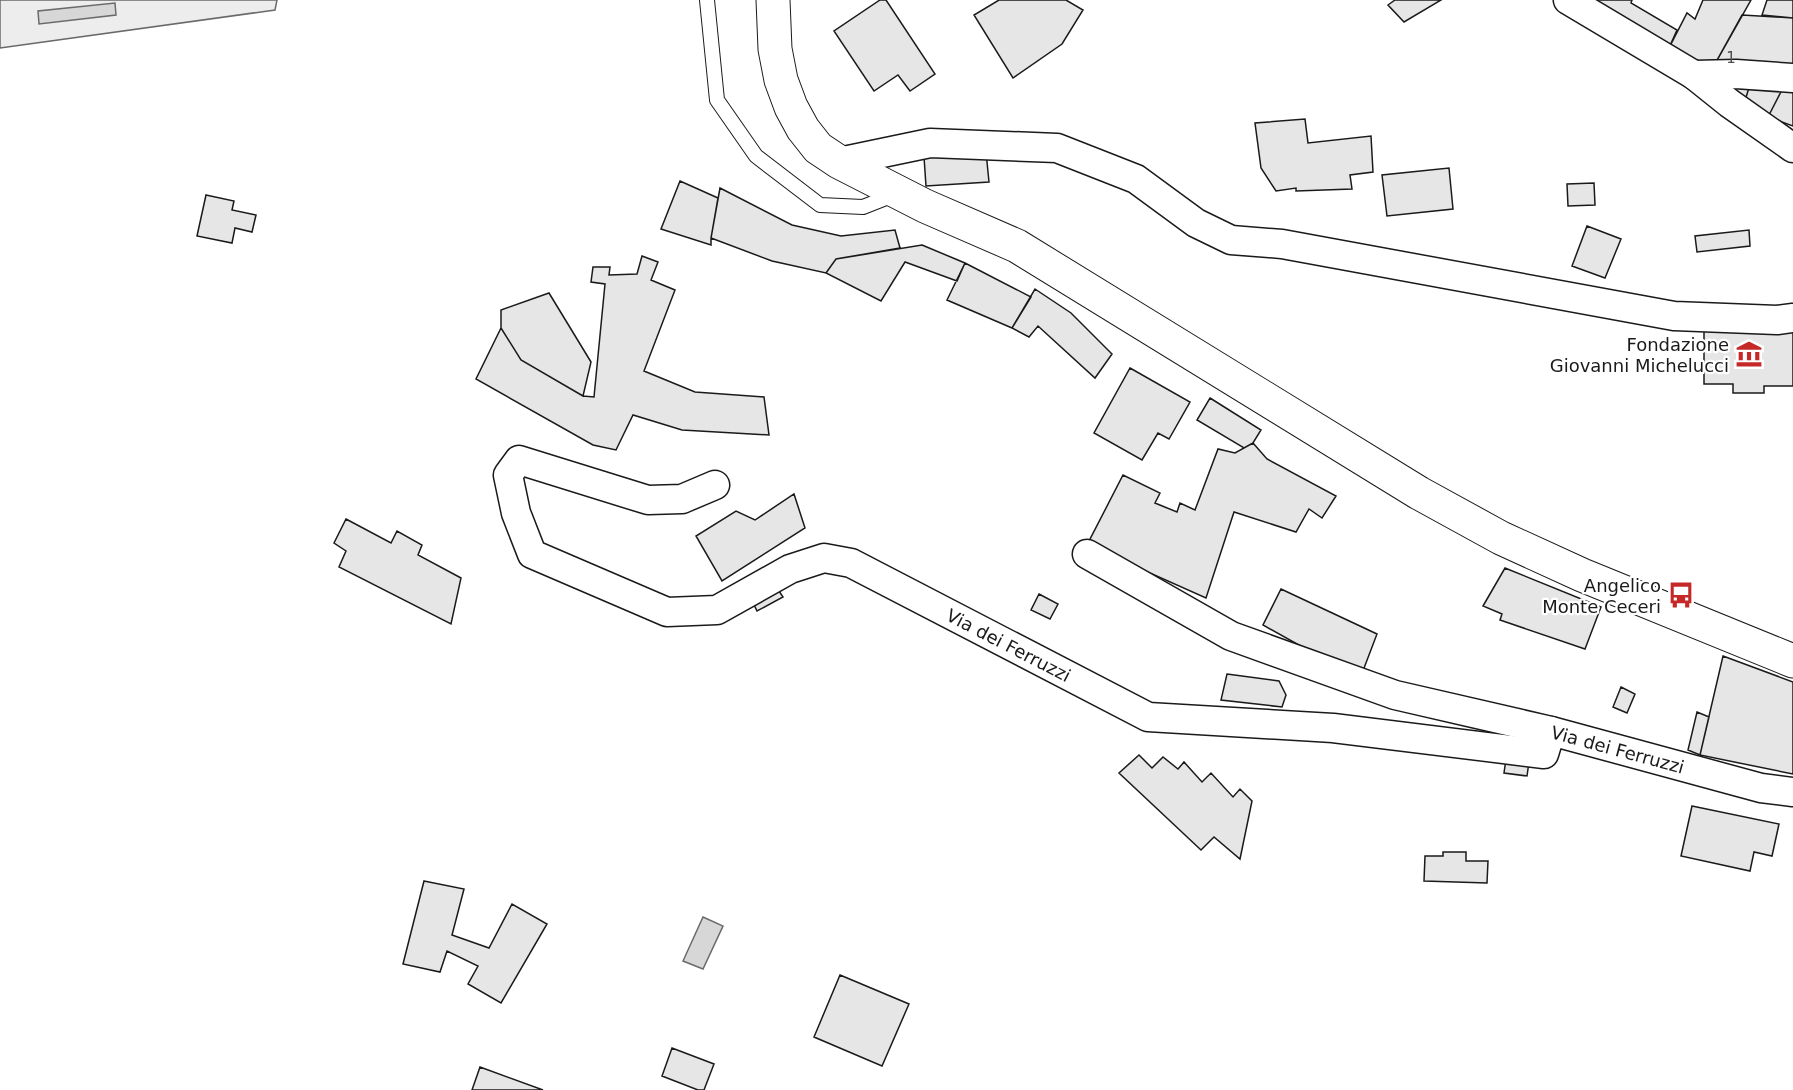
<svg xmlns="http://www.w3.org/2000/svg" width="1793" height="1090" font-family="'DejaVu Sans',sans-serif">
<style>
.built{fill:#ededed;stroke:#6a6a6a;stroke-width:1.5}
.water{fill:#d7d7d7;stroke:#6a6a6a;stroke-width:1.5}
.building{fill:#e6e6e6;stroke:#1a1a1a;stroke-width:1.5}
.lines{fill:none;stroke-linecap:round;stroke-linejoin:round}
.service-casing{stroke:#1a1a1a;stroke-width:16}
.minor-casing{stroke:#1a1a1a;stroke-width:31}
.secondary-casing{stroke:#1a1a1a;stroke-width:35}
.service{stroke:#fff;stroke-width:14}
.minor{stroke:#fff;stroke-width:28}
.secondary{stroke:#fff;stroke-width:33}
.labels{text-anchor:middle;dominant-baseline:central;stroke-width:4.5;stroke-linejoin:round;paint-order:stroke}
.number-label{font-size:15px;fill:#4d4d4d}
.poi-label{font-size:18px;fill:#1a1a1a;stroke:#fff;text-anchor:end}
.street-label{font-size:18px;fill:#1a1a1a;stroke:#fff}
</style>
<rect width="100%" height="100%" fill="#fff"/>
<path class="built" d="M 0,0 L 277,0 L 275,10 L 0,48 Z"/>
<path class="water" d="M 115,3 L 116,15 L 39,24 L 38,11 Z
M 703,917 L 723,926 L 703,969 L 683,961 Z"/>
<path class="building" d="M 880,0 L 886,0 L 935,74 L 910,91 L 898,75 L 874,91 L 834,31 Z
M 999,0 L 1066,0 L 1083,10 L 1062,44 L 1013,78 L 974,15 Z
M 1395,0 L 1441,0 L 1404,22 L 1388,5 Z
M 1596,0 L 1632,0 L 1631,3 L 1677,30 L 1668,50 L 1594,6 Z
M 1703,0 L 1751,0 L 1711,71 L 1668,50 L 1687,13 L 1695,19 Z
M 1767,0 L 1793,0 L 1793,18 L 1762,15 Z
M 1742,15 L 1793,18 L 1793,72 L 1711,71 Z
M 1736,77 L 1751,81 L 1744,104 L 1730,99 Z
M 1751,81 L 1785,84 L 1768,117 L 1744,104 Z
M 1785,84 L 1793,85 L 1793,126 L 1768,117 Z
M 1305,119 L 1308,143 L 1371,136 L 1373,172 L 1350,175 L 1352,189 L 1296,191 L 1296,188 L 1276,191 L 1261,168 L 1255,123 Z
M 986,152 L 989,182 L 926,186 L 924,157 Z
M 1449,168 L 1453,209 L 1387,216 L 1382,175 Z
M 680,181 L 718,198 L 711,238 L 711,245 L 661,229 Z
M 1594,183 L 1595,205 L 1568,206 L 1567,184 Z
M 720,188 L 792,225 L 841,236 L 895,230 L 900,248 L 836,259 L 826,273 L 772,261 L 711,238 Z
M 206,195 L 234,201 L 232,210 L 256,215 L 252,232 L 235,228 L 232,243 L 197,236 Z
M 1587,226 L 1621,239 L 1605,278 L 1572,266 Z
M 1749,230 L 1750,246 L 1697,252 L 1695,236 Z
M 922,245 L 965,263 L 957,281 L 905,262 L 881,301 L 826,273 L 836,259 Z
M 642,256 L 658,262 L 651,280 L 675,290 L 644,371 L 695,392 L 764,397 L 769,435 L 682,430 L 633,415 L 616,450 L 593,445 L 476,379 L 501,328 L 521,360 L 583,396 L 594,397 L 605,284 L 591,282 L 593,267 L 610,267 L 609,275 L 637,274 Z
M 965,263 L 1031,297 L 1012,328 L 947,300 Z
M 1035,289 L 1071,313 L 1112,354 L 1095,378 L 1038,326 L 1029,337 L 1012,328 Z
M 549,293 L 591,362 L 583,396 L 521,360 L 501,328 L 501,310 Z
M 1793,322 L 1793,386 L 1764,386 L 1764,393 L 1733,393 L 1733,384 L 1704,384 L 1704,323 Z
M 1130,368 L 1190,402 L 1169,439 L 1158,433 L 1142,460 L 1094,433 Z
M 1210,398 L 1261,430 L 1253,443 L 1244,448 L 1197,420 Z
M 1253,443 L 1267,459 L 1336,496 L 1322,518 L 1309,509 L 1296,532 L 1234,512 L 1206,598 L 1087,545 L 1123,475 L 1160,493 L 1155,503 L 1177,512 L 1180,503 L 1195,510 L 1218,449 L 1235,453 Z
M 794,494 L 805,528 L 722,581 L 696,536 L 736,511 L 755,520 Z
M 346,519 L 391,543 L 397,531 L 422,545 L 418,555 L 461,578 L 451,624 L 339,567 L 346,551 L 334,543 Z
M 1505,568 L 1601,607 L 1585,649 L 1500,620 L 1502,614 L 1483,606 Z
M 773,582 L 783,597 L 757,611 L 749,594 Z
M 1281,589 L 1377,634 L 1361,676 L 1340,668 L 1263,625 Z
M 1039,594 L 1058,604 L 1050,619 L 1031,610 Z
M 1723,656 L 1793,682 L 1793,774 L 1700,755 Z
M 1227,674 L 1279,681 L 1286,695 L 1282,707 L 1221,700 Z
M 1621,687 L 1635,694 L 1627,713 L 1613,707 Z
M 1697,712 L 1709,717 L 1700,755 L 1688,750 Z
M 1139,755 L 1152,768 L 1163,757 L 1178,769 L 1184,762 L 1202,782 L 1211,773 L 1233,797 L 1240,789 L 1252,801 L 1240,859 L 1214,837 L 1201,850 L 1119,773 Z
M 1506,759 L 1529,762 L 1527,776 L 1504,773 Z
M 1692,806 L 1779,824 L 1772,856 L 1754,852 L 1750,871 L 1681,856 Z
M 1443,852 L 1466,852 L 1466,861 L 1488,861 L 1487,883 L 1424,881 L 1425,856 L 1443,856 Z
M 424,881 L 464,889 L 452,935 L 489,948 L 512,904 L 547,924 L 501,1003 L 468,984 L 478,966 L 447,951 L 440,972 L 403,964 Z
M 840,975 L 909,1004 L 882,1066 L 814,1037 Z
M 672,1048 L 714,1064 L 704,1090 L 698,1090 L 662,1076 Z
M 480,1067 L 543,1090 L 472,1090 Z"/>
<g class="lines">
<g class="service-casing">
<path id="service" d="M 707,0 L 717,100 L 756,156 L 820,205 L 863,207 L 896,194"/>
</g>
<g class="minor-casing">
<g id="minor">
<path d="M 1568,0 L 1694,75 L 1729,103 L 1793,148"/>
<path d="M 1694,75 L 1736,74 L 1793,78"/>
<path d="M 839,162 L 930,143 L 1057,148 L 1136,179 L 1196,223 L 1231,240 L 1282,244 L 1674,316 L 1777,320 L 1793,318"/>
<path id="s1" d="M 715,485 L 682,499 L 648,500 L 519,460 L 508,475 L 516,513 L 532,554 L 667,612 L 717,610 L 790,569 L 824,558 L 851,563 L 1148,717 L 1333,728 L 1544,754 L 1551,731 L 1761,788 L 1793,792"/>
<path d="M 1087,554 L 1231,636 L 1395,695 L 1551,731"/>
</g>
</g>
<g class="secondary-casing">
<path id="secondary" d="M 773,0 L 775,49 L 781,80 L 791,107 L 803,129 L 818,148 L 839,162 L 925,206 L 1017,246 L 1419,493 L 1501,538 L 1582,575 L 1793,661"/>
</g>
<use href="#service" class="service"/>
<use href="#minor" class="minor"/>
<use href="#secondary" class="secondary"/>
</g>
<defs>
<g id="museum-bare" transform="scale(2.07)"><path d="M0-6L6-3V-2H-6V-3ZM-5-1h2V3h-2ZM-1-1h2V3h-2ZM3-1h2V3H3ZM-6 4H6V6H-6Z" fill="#c62828" stroke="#fff" stroke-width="2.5" paint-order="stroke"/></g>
<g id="bus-bare" transform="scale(2.07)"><path d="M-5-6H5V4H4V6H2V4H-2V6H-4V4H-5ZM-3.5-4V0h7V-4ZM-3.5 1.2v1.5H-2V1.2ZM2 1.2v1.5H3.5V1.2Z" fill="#c62828" stroke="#fff" stroke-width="2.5" paint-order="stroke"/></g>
</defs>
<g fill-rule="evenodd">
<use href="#museum-bare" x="1749" y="354"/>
<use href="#bus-bare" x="1681" y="595"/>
</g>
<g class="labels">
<g class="number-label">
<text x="1731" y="58">1</text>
</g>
<g class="poi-label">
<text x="1729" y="344">Fondazione<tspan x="1729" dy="21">Giovanni Michelucci</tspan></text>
<text x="1661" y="585">Angelico<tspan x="1661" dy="21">Monte Ceceri</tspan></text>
</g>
<g class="street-label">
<text stroke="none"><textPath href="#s1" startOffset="828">Via dei Ferruzzi</textPath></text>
<text stroke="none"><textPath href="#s1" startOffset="1476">Via dei Ferruzzi</textPath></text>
</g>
</g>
</svg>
